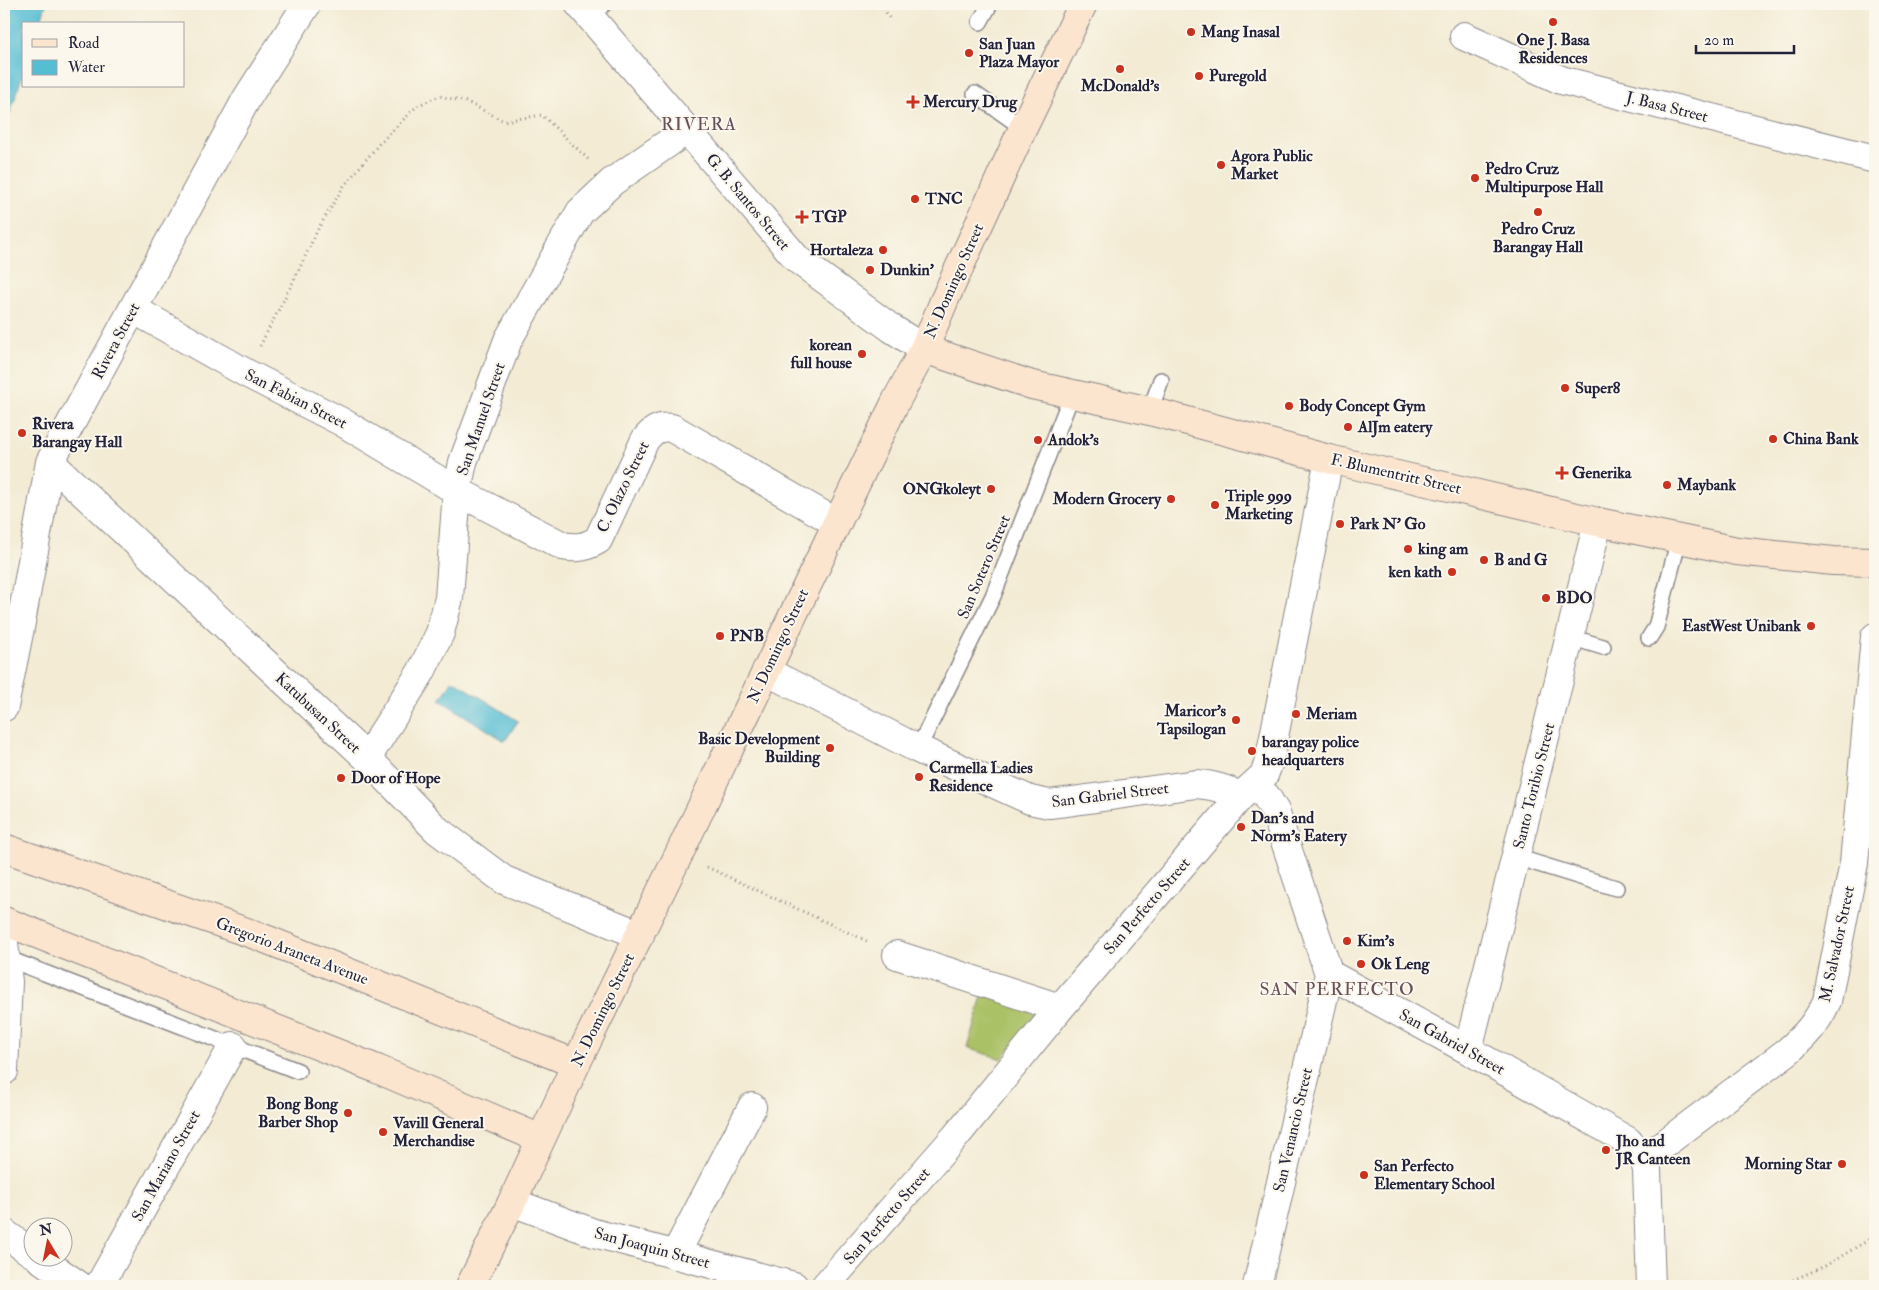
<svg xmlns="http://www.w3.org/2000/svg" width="1879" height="1290" font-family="'IM FELL Double Pica',serif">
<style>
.green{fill:#aac166;stroke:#667250}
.water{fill:#56bed3;stroke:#3c7087}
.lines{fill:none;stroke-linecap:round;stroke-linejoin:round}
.lane-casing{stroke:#8a8688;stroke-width:18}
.street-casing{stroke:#8a8688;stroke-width:30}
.secondary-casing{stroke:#8a8688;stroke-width:30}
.path{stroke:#8a8688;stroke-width:3;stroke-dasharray:1 4;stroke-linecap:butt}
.lane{stroke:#fff;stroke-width:15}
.street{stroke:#fff;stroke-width:28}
.secondary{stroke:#fce5cf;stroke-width:28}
.poi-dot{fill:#c8321e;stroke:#fbf7ec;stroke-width:2}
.labels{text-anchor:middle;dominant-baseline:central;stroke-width:4;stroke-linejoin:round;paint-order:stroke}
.poi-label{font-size:16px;font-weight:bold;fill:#22223b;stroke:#fbf7ec;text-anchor:start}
.street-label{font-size:16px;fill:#22223b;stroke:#fbf7ec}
.neighbourhood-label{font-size:18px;letter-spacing:1px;fill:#67525c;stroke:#fbf7ec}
</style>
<rect width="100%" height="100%" fill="#fbf7ec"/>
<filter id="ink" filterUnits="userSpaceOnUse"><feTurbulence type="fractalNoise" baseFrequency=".02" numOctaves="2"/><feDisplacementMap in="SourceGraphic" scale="10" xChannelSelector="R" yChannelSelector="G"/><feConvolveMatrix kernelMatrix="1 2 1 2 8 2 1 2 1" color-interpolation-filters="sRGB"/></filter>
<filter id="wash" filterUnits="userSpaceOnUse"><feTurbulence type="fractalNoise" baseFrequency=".0096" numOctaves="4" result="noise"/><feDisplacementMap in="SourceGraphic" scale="20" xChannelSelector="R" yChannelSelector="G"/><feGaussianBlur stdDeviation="1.12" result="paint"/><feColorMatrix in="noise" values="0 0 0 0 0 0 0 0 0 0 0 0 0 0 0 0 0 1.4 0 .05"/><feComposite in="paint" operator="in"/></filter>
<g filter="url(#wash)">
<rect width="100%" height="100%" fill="#f3ebd4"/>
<path class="green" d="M 983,993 L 1039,1010 L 1002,1059 L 967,1048 Z"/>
<path class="water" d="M 4,4 L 46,4 L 40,24 L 24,24 L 24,71 L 4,131 Z
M 453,680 L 518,721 L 505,741 L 440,700 Z"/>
</g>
<g filter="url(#ink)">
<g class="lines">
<g class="lane-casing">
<path id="lane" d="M 590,16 L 604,4
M 980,22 L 990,4
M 975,94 L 1023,128
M 1150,411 L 1161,380
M 1570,637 L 1603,647
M 1649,638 L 1656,627 L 1679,539
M 918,749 L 993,596 L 1072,394
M 1516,857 L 1616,888
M 6,958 L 298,1071"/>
</g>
<g class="street-casing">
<path id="street" d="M 579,4 L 798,260 L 891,328 L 924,349
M 1464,36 L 1561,80 L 1875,159
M 133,309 L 246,373 L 342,422 L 457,491 L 563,546 C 577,549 586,547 598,540 L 645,440 C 653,430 659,426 672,428 L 837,523
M 50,462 L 367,758 L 437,830 L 504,880 L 640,935
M 766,671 L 918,749 L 1030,800 L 1049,804 L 1066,802 L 1196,784 C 1213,785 1226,788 1240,797
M 4,707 L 20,628 L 50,462 L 247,98 L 307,4
M 367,758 L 421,672 L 440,633 L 449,598 L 457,491 L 463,462 L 508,340 L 580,212 L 612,182 L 687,130
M 1253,786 L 1266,796 L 1275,811 L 1329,974 L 1468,1050 L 1628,1141 L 1644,1159 L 1647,1170 L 1651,1286
M 4,943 L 8,982 L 4,1071
M 897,955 L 1060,1008
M 1468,1050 L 1598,522
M 1644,1159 L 1788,1051 C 1806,1035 1817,1023 1827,1001 L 1854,863 L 1875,637
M 512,1202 L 594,1233 L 794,1286
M 4,1233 L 32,1253
M 675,1255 L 752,1107
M 39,1258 L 80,1286
M 99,1286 L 233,1046
M 825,1286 L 956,1136 L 1060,1008 L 1240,797 L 1264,775 L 1269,762 L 1329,459
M 1257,1286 L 1329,974"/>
</g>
<g class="secondary-casing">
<path id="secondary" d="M 924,349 L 1032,385 L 1150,411 L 1329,459 L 1598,522 L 1737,551 L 1833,561 L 1875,562
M 4,848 L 258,936 L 576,1064
M 4,921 L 377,1069 L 541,1139
M 470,1286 L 512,1202 L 576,1064 L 679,854 L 837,523 L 896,401 L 924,349 L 944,301 L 1023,128 L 1083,4"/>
</g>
<path class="path" d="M 881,4 L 891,21
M 260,346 L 294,280 L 318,229 L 344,186 L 379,144 L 417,106 L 439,96 L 467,102 L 504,121 L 542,115 L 590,161
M 707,867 L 869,942
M 1779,1286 L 1825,1266 L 1875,1236"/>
<use href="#lane" class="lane"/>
<use href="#street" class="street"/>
<use href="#secondary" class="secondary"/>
</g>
</g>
<g class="poi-dot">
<circle cx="1553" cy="22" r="5"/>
<circle cx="1191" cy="32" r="5"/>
<circle cx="969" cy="53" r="5"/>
<circle cx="1120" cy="69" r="5"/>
<circle cx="1199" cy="76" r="5"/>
<path d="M910.5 94.5h5v5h5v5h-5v5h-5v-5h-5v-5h5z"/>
<circle cx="1221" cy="165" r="5"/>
<circle cx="1475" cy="178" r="5"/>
<circle cx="915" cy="199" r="5"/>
<circle cx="1538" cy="212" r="5"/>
<path d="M799.5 209.5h5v5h5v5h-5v5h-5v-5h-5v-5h5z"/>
<circle cx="883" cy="250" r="5"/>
<circle cx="870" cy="270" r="5"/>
<circle cx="862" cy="354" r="5"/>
<circle cx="1565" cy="388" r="5"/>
<circle cx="1289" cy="406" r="5"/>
<circle cx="1348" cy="427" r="5"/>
<circle cx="22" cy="433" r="5"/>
<circle cx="1773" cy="439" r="5"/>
<circle cx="1038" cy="440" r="5"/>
<path d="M1559.5 465.5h5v5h5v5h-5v5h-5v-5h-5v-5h5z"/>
<circle cx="1667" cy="485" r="5"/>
<circle cx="991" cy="489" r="5"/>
<circle cx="1171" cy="499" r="5"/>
<circle cx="1215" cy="505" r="5"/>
<circle cx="1340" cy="524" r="5"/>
<circle cx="1408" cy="549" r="5"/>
<circle cx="1484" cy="560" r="5"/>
<circle cx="1452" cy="572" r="5"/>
<circle cx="1546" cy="598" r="5"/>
<circle cx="1811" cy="626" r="5"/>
<circle cx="720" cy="636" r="5"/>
<circle cx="1296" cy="714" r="5"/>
<circle cx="1236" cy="720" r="5"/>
<circle cx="830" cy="748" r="5"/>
<circle cx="1252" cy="751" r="5"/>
<circle cx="919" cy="777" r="5"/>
<circle cx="341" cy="778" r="5"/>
<circle cx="1241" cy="827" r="5"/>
<circle cx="1347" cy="941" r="5"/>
<circle cx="1361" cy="964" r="5"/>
<circle cx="348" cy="1113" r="5"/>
<circle cx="383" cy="1132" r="5"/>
<circle cx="1606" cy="1150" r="5"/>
<circle cx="1842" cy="1164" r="5"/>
<circle cx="1364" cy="1175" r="5"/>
</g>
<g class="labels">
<g class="poi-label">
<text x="1201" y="32">Mang Inasal</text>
<text x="1553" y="40" text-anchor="middle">One J. Basa<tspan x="1553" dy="18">Residences</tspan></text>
<text x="979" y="44">San Juan<tspan x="979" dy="18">Plaza Mayor</tspan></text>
<text x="1209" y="76">Puregold</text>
<text x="1120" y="86" text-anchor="middle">McDonald's</text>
<text x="923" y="102">Mercury Drug</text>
<text x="1231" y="156">Agora Public<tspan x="1231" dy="18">Market</tspan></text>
<text x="1485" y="169">Pedro Cruz<tspan x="1485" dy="18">Multipurpose Hall</tspan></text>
<text x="925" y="199">TNC</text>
<text x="812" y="217">TGP</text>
<text x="1538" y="229" text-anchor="middle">Pedro Cruz<tspan x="1538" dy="18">Barangay Hall</tspan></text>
<text x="873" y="250" text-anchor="end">Hortaleza</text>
<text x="880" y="270">Dunkin'</text>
<text x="852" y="345" text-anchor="end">korean<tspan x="852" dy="18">full house</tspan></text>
<text x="1575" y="388">Super8</text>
<text x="1299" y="406">Body Concept Gym</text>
<text x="32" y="424">Rivera<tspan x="32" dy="18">Barangay Hall</tspan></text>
<text x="1358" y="427">AlJm eatery</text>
<text x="1783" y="439">China Bank</text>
<text x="1048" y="440">Andok's</text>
<text x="1572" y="473">Generika</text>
<text x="1677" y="485">Maybank</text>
<text x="981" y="489" text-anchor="end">ONGkoleyt</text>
<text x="1225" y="496">Triple 999<tspan x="1225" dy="18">Marketing</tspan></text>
<text x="1161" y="499" text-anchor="end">Modern Grocery</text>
<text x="1350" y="524">Park N' Go</text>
<text x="1418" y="549">king am</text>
<text x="1494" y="560">B and G</text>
<text x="1442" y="572" text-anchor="end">ken kath</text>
<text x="1556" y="598">BDO</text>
<text x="1801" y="626" text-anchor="end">EastWest Unibank</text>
<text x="730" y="636">PNB</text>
<text x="1226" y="711" text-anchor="end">Maricor's<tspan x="1226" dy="18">Tapsilogan</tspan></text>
<text x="1306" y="714">Meriam</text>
<text x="820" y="739" text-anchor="end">Basic Development<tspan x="820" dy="18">Building</tspan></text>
<text x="1262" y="742">barangay police<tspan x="1262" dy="18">headquarters</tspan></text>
<text x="929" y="768">Carmella Ladies<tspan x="929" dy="18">Residence</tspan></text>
<text x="351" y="778">Door of Hope</text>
<text x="1251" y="818">Dan's and<tspan x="1251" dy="18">Norm's Eatery</tspan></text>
<text x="1357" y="941">Kim's</text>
<text x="1371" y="964">Ok Leng</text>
<text x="338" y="1104" text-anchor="end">Bong Bong<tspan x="338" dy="18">Barber Shop</tspan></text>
<text x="393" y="1123">Vavill General<tspan x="393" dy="18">Merchandise</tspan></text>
<text x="1616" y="1141">Jho and<tspan x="1616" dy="18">JR Canteen</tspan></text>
<text x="1832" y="1164" text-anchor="end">Morning Star</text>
<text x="1374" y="1166">San Perfecto<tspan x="1374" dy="18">Elementary School</tspan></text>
</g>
<g class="street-label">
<text transform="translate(1667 107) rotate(14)">J. Basa Street</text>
<text transform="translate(748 202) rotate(50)">G. B. Santos Street</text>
<text transform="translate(954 281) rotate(-66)">N. Domingo Street</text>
<text transform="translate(116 341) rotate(-62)">Rivera Street</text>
<text transform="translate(296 399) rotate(27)">San Fabian Street</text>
<text transform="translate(481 419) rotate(-71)">San Manuel Street</text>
<text transform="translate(1396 474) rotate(13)">F. Blumentritt Street</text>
<text transform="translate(623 487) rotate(-64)">C. Olazo Street</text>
<text transform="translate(984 567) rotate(-67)">San Sotero Street</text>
<text transform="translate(778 646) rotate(-65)">N. Domingo Street</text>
<text transform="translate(318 713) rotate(43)">Katubusan Street</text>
<text transform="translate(1534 786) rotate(-76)">Santo Toribio Street</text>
<text transform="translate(1110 795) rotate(-7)">San Gabriel Street</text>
<text transform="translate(1147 906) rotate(-49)">San Perfecto Street</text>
<text transform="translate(1837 944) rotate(-78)">M. Salvador Street</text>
<text transform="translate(292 951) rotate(21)">Gregorio Araneta Avenue</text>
<text transform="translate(603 1010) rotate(-64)">N. Domingo Street</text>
<text transform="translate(1452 1042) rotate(29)">San Gabriel Street</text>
<text transform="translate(1293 1130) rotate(-77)">San Venancio Street</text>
<text transform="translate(166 1166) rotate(-61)">San Mariano Street</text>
<text transform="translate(887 1216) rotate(-49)">San Perfecto Street</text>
<text transform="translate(652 1248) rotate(15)">San Joaquin Street</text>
</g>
<g class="neighbourhood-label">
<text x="699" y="124">RIVERA</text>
<text x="1337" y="989">SAN PERFECTO</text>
</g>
</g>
<rect width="1879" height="1290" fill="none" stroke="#fbf7ec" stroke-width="20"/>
<rect x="22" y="22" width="162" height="65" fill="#fbf7ec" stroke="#a4a2a5"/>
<rect x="32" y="39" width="25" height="8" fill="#fce5cf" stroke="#a4a2a5"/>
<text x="68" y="48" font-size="15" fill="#22223b">Road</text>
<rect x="32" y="60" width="25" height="15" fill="#56bed3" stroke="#a4a2a5"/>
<text x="68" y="72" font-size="15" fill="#22223b">Water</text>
<g transform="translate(48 1242) rotate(350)"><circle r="24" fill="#fbf7ec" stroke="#a4a2a5"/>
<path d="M0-4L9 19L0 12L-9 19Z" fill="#c8321e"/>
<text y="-8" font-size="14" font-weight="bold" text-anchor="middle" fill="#22223b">N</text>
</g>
<path d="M1696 45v8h98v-8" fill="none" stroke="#22223b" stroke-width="2.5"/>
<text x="1704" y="45" font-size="15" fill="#22223b" stroke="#fbf7ec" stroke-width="4" paint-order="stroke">20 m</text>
</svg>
